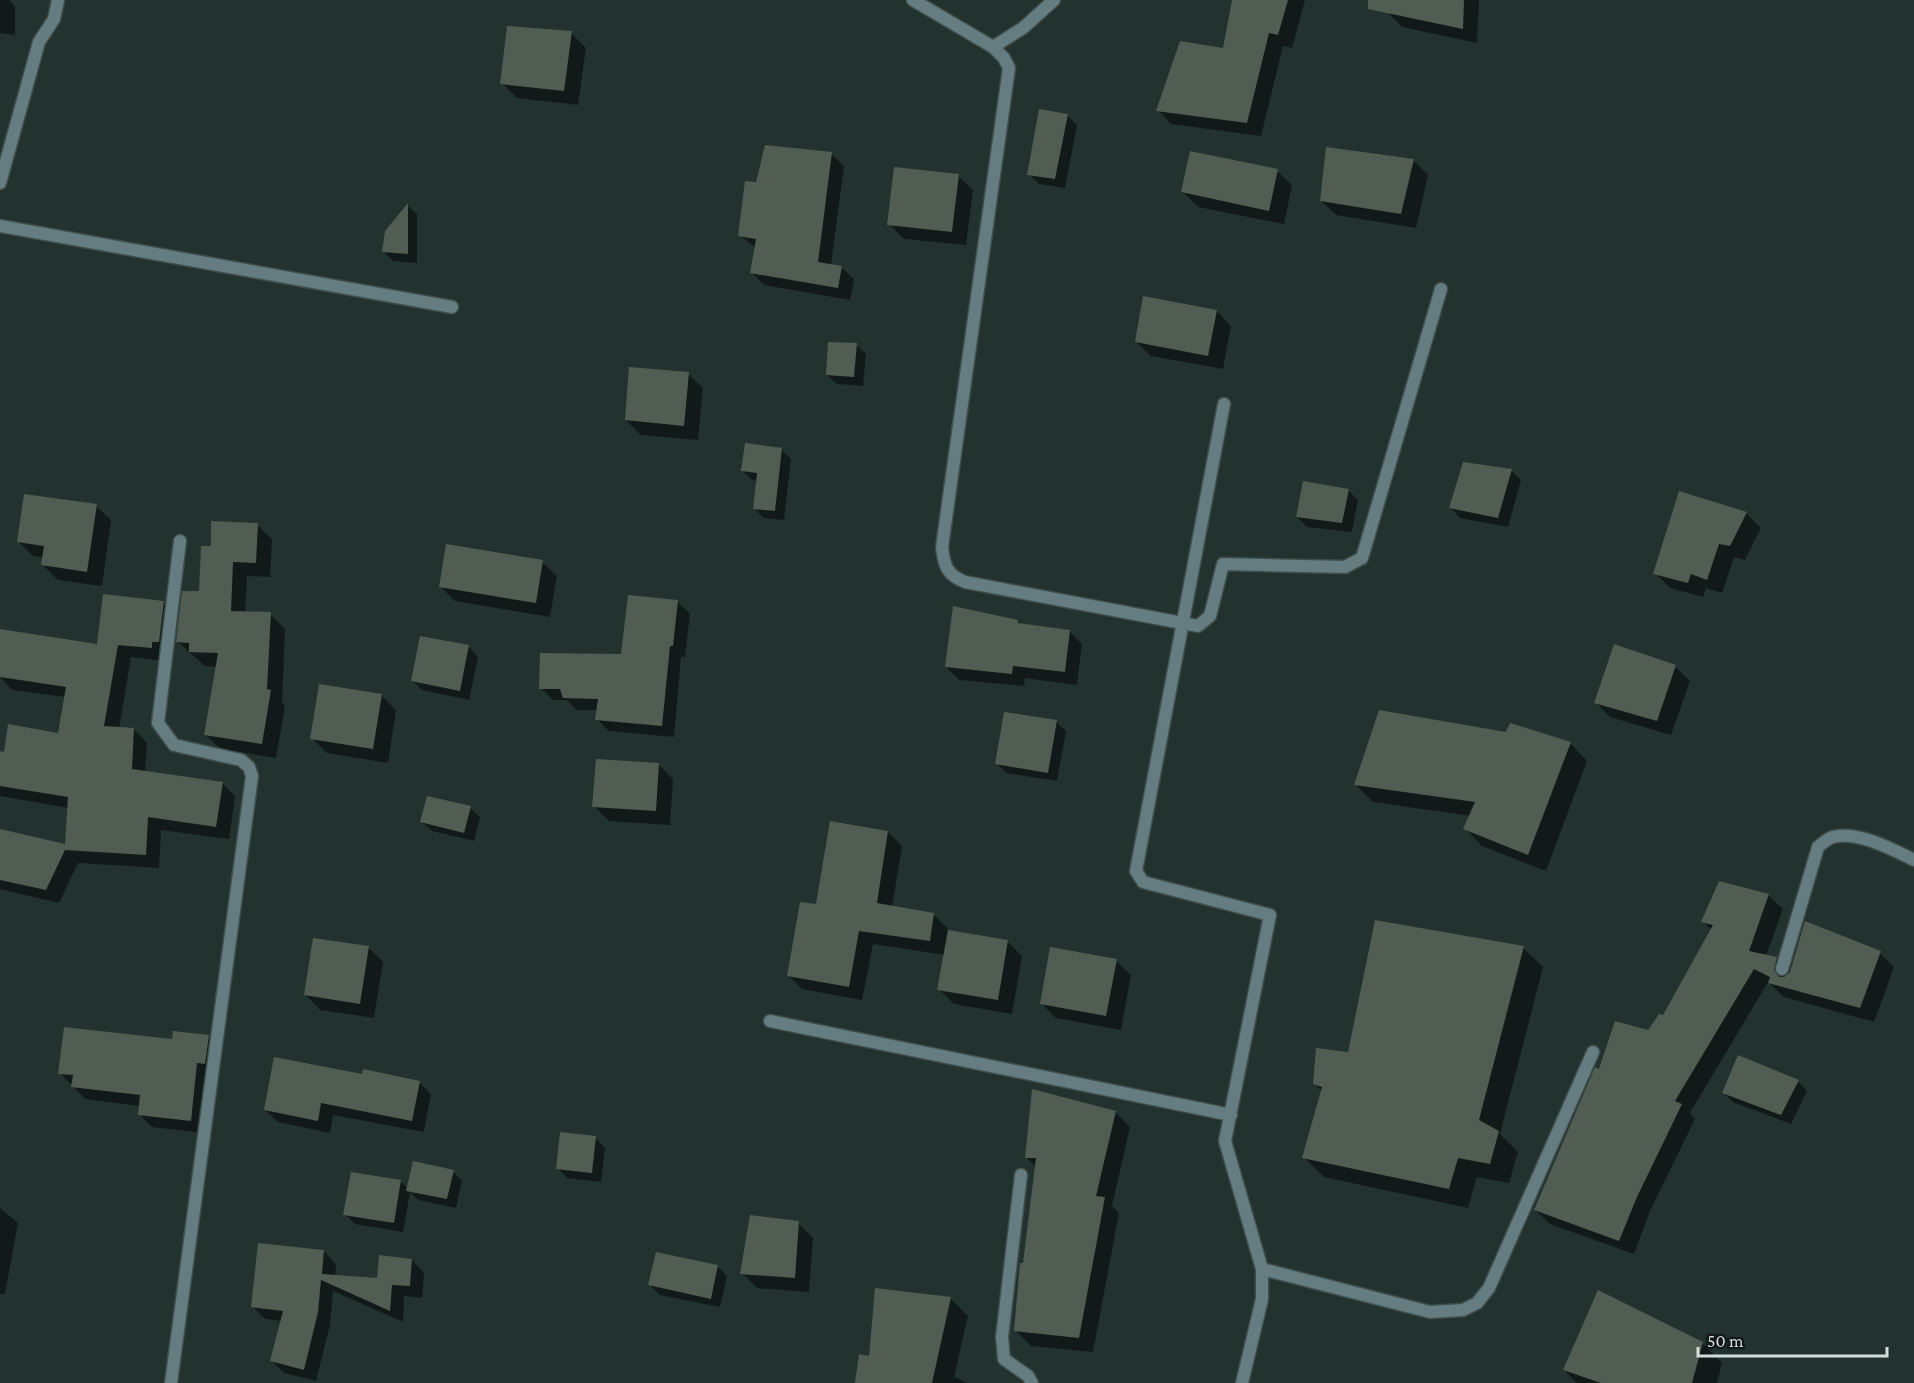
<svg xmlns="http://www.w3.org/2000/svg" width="1914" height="1383" font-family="'Crimson Pro',serif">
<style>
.shadow{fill:#0007}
.building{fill:#515d53}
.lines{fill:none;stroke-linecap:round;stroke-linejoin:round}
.minor-casing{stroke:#3e4d4a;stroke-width:15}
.minor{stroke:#657c80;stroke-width:12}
</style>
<rect width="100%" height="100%" fill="#22322f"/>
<path class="shadow" d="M 0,0 L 9,0 L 15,6 L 15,35 L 0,33 Z
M 1234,0 L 1305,0 L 1292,48 L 1283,46 L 1261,136 L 1171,124 L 1158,110 L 1224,49 Z
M 1392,0 L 1479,0 L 1477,43 L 1402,27 L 1388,13 Z
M 571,33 L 586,48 L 578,105 L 517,98 L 502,83 Z
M 1068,116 L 1077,125 L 1065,188 L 1039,184 L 1029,174 Z
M 831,154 L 844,166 L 831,265 L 841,267 L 854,279 L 850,300 L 764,285 L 752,273 L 756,248 L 740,235 L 757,184 Z
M 1413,160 L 1428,175 L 1416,228 L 1336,215 L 1321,201 Z
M 1277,171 L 1292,185 L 1284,224 L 1198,207 L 1183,192 Z
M 958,176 L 973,190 L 966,245 L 904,239 L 889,224 Z
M 408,206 L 417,214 L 417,263 L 393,261 L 383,251 L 386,232 Z
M 1217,311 L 1231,326 L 1223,369 L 1151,356 L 1136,342 Z
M 856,345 L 866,354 L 863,386 L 837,384 L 827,375 Z
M 688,374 L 703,388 L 698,440 L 641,435 L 626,420 Z
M 781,449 L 791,459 L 784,520 L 764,518 L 754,508 L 757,481 L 752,480 L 743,471 Z
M 1511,470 L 1521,480 L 1508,527 L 1460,518 L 1451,508 Z
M 1348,490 L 1358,500 L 1352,532 L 1307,527 L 1297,517 Z
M 96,506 L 111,520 L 102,586 L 58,580 L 43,565 L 44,558 L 33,556 L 19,542 Z
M 1746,513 L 1761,528 L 1745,560 L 1734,557 L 1722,593 L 1706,588 L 1703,597 L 1670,588 L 1655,573 Z
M 257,525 L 272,539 L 270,577 L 247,576 L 245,613 L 270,614 L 285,629 L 282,702 L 285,706 L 276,758 L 220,749 L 205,734 L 217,667 L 205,666 L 178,642 L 200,593 L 212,548 Z
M 542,562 L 557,576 L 550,617 L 455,601 L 441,587 Z
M 164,602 L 177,615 L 164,661 L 131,657 L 119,729 L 134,729 L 147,743 L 145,773 L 222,783 L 235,796 L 229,839 L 161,830 L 159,868 L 78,863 L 59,903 L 0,889 L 0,831 L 67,846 L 69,808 L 0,796 L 0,753 L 5,753 L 59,734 L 65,697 L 12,690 L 0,677 L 0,661 L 99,646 Z
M 678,602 L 690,614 L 685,657 L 681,657 L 674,737 L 609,731 L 597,719 L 598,710 L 577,710 L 567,700 L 553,700 L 541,688 L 623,655 Z
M 1018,621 L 1022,625 L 1069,631 L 1082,644 L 1077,685 L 1025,678 L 1024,686 L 959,680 L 946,667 Z
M 469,647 L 478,657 L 469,700 L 422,690 L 412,680 Z
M 1675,666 L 1690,681 L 1671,735 L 1610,717 L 1596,703 Z
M 381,695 L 396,710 L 388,763 L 327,753 L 312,738 Z
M 1056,722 L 1066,731 L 1057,781 L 1007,773 L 997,764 Z
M 1570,743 L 1587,761 L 1546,871 L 1482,846 L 1465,828 L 1471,816 L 1373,802 L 1356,785 Z
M 659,765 L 673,779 L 670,825 L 609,821 L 594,806 Z
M 470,808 L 480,817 L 474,841 L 432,831 L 422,822 Z
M 888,832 L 902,846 L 892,907 L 933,914 L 947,928 L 947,931 L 1008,942 L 1022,956 L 1012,1014 L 954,1004 L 939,989 L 945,955 L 873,944 L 862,1000 L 802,989 L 788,975 L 817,906 Z
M 1768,895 L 1783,909 L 1766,956 L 1776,958 L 1791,973 L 1880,953 L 1894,967 L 1874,1022 L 1784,997 L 1768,982 L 1690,1113 L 1695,1119 L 1650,1211 L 1634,1254 L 1550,1224 L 1535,1210 L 1600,1071 L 1664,1017 L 1712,931 L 1703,921 Z
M 369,948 L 383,962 L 374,1018 L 320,1010 L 306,995 Z
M 1523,948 L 1543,967 L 1500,1134 L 1518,1152 L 1509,1183 L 1477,1177 L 1468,1208 L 1324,1177 L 1304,1157 L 1323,1092 L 1314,1083 L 1349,1054 Z
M 1116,961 L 1131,975 L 1121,1030 L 1056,1018 L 1041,1003 Z
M 208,1037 L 221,1049 L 203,1133 L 152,1127 L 139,1114 L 140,1106 L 85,1099 L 60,1073 L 174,1040 Z
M 364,1076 L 419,1082 L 431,1094 L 424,1132 L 333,1115 L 330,1133 L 278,1122 L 265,1110 Z
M 1798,1081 L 1807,1091 L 1791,1124 L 1733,1102 L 1724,1093 Z
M 1115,1112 L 1130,1127 L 1112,1206 L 1119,1213 L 1093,1352 L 1031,1346 L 1016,1331 L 1036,1167 L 1026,1157 Z
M 595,1138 L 605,1148 L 601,1182 L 567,1178 L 558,1168 Z
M 453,1171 L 462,1181 L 456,1208 L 418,1200 L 410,1192 L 403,1232 L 355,1224 L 345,1214 L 400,1181 L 408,1189 Z
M 0,1208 L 18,1223 L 5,1294 L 0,1294 Z
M 798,1223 L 813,1238 L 809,1292 L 757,1288 L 742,1273 Z
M 324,1251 L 336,1264 L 335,1276 L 379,1279 L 412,1260 L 424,1273 L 422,1298 L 404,1296 L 403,1322 L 333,1291 L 330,1325 L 316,1381 L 284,1373 L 272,1361 L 282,1321 L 265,1319 L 253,1307 Z
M 717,1266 L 727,1276 L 720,1307 L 660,1295 L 650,1285 Z
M 950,1298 L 968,1316 L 954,1377 L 968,1383 L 856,1383 L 870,1358 Z
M 1702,1343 L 1722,1363 L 1717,1383 L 1577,1383 L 1564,1370 Z"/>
<path class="building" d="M 1232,0 L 1288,0 L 1278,35 L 1269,33 L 1247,123 L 1156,111 L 1180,41 L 1223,48 Z
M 1368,0 L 1464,0 L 1463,29 L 1368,9 Z
M 507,26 L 572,31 L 564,91 L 500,84 Z
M 1039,109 L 1068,114 L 1055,179 L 1027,175 Z
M 765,145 L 832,152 L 818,262 L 842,266 L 838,288 L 750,273 L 756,239 L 738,236 L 745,181 L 756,182 Z
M 1326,147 L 1414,159 L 1401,214 L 1320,201 Z
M 1190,151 L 1278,169 L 1269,211 L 1181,192 Z
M 894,167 L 959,174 L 952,232 L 887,225 Z
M 408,203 L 408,254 L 382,252 L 385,231 Z
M 1143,296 L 1217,310 L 1208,356 L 1135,342 Z
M 828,342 L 857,343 L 854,377 L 826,375 Z
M 629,367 L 689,372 L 684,426 L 625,420 Z
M 745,443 L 782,448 L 775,511 L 753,509 L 757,473 L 741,471 Z
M 1463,462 L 1512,469 L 1498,518 L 1449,508 Z
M 1303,481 L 1349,489 L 1342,523 L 1296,517 Z
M 1679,491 L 1747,512 L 1730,546 L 1719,544 L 1707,580 L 1691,574 L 1688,583 L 1653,574 Z
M 24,494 L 97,504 L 87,572 L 41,565 L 44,546 L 17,542 Z
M 211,521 L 258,523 L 256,563 L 233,562 L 231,611 L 271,612 L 267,689 L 271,690 L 262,744 L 204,735 L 218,653 L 189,652 L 189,643 L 176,642 L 182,591 L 199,591 L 201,546 L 211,546 Z
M 446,544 L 543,560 L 536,603 L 439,587 Z
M 103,594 L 164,601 L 159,642 L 152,642 L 152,648 L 118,645 L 104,726 L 134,728 L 132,769 L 223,782 L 216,827 L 148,817 L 146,855 L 65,850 L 46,890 L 0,880 L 0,829 L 65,844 L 68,797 L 0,786 L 0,751 L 4,752 L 8,724 L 58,733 L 66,687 L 0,677 L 0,629 L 97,644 Z
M 628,595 L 678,600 L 673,646 L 670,646 L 662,726 L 595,720 L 598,699 L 563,698 L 560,689 L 539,689 L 540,653 L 621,654 Z
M 953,606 L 1018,620 L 1018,623 L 1070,630 L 1065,672 L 1013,666 L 1012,674 L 945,667 Z
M 420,636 L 469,645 L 460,691 L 411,681 Z
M 1614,644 L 1676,665 L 1657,721 L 1594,703 Z
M 319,684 L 382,694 L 373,749 L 310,739 Z
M 1379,710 L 1506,732 L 1510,723 L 1571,742 L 1528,855 L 1463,829 L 1475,802 L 1354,785 Z
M 1004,712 L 1057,720 L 1048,773 L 995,764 Z
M 596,759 L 659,763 L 656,811 L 592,807 Z
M 427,796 L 471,806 L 464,833 L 420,822 Z
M 830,821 L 888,831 L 877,903 L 934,913 L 930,941 L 859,931 L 849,987 L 787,976 L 800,902 L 816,904 Z
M 1719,881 L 1769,894 L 1749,951 L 1777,957 L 1774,970 L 1779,977 L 1784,977 L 1790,972 L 1805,921 L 1881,951 L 1860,1008 L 1768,983 L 1770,977 L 1754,969 L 1675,1101 L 1682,1104 L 1637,1197 L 1619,1241 L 1534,1210 L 1595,1067 L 1599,1069 L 1615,1021 L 1648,1030 L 1659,1014 L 1663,1015 L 1713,925 L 1701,922 Z
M 1375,920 L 1524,946 L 1479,1120 L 1499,1131 L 1490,1164 L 1458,1158 L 1449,1189 L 1302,1158 L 1322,1087 L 1313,1084 L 1316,1048 L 1348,1052 Z
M 948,930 L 1008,940 L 998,1000 L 937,990 Z
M 313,938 L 369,946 L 360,1004 L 304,995 Z
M 1050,947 L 1117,959 L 1106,1016 L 1040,1004 Z
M 64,1027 L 172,1039 L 173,1031 L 209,1035 L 205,1064 L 197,1063 L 191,1121 L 138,1115 L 140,1095 L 71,1087 L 73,1075 L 58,1074 Z
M 1738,1055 L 1799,1080 L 1781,1115 L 1722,1093 Z
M 274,1057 L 362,1074 L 363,1069 L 420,1081 L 412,1121 L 321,1103 L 318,1121 L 264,1110 Z
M 1032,1089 L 1116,1111 L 1096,1196 L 1105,1197 L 1079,1338 L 1014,1331 L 1020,1263 L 1023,1263 L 1036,1158 L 1025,1158 Z
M 560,1132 L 596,1136 L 592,1173 L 556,1169 Z
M 413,1161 L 454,1170 L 447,1199 L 406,1191 Z
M 351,1172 L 401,1180 L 394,1223 L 343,1215 Z
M 750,1215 L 799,1221 L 795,1278 L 740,1274 Z
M 258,1243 L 324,1250 L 322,1274 L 377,1278 L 379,1255 L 412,1259 L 410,1286 L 392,1285 L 390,1311 L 321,1280 L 318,1312 L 304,1370 L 270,1361 L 283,1311 L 251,1307 Z
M 656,1252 L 718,1265 L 711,1299 L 648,1285 Z
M 875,1288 L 951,1297 L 932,1383 L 855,1383 L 859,1354 L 869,1356 Z
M 1598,1290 L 1703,1342 L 1692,1383 L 1601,1383 L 1563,1370 Z"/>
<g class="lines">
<g class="minor-casing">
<path id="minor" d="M 913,0 L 993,47 L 1004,58 L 1009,68 L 942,547 C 944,566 947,575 965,582 L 1198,626 L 1210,616 L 1223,564 L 1345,567 L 1362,558 L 1441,289
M 993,47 L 1023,28 L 1054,0
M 0,183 L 39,42 L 54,19 L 58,0
M 0,226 L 452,307
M 1224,404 L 1136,871 L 1143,882 L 1270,915 L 1225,1141 L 1262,1269 L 1262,1299 L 1242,1383
M 1782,969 L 1818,847 C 1823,843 1828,838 1833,837 C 1858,831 1892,849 1914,860
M 770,1021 L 1231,1115
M 1021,1175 L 1002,1337 L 1004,1359 L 1028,1376 L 1032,1383
M 1262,1269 L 1430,1312 L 1463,1310 L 1477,1303 L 1489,1288 L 1593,1052
M 171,1383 L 252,776 L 249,767 L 241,760 L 174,745 L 158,723 L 180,541"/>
</g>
<use href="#minor" class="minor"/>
</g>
<path d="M1698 1347v9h189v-9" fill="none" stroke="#d3ddda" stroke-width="3"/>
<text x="1707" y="1347" font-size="18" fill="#d3ddda" stroke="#111817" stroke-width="4.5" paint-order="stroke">50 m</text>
</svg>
